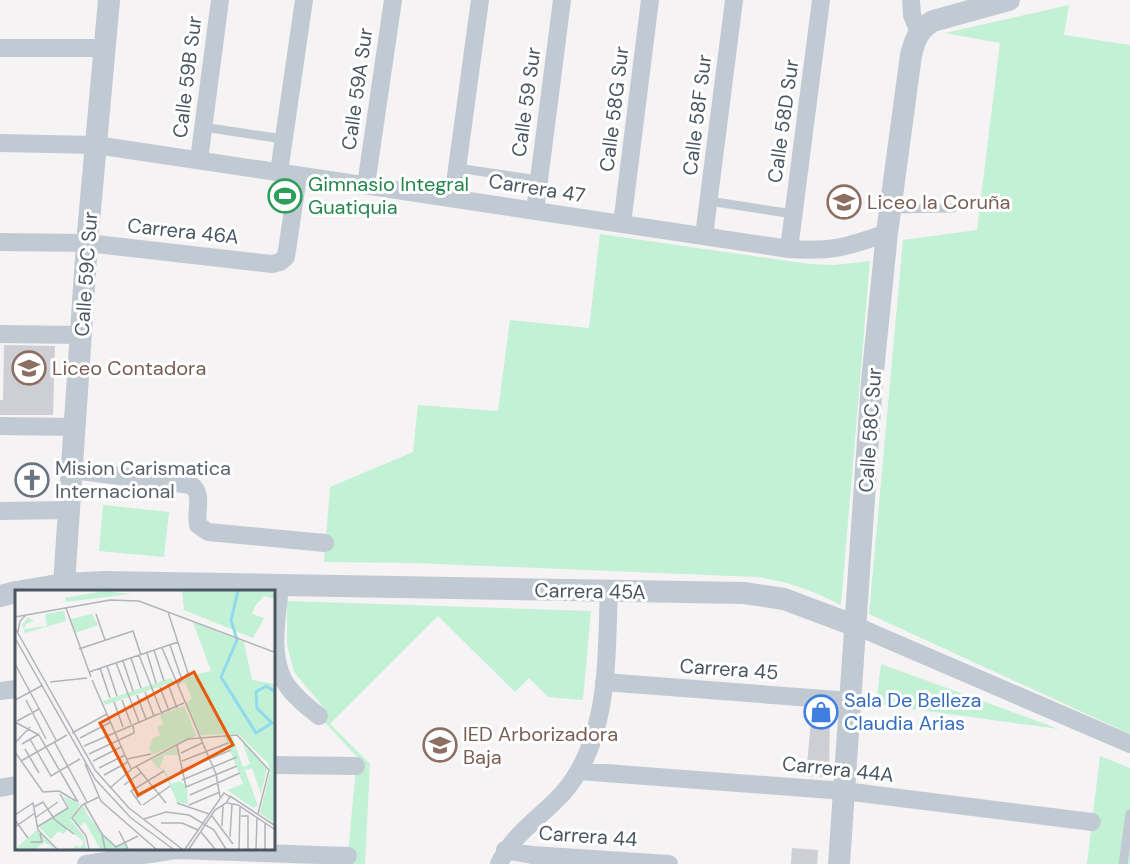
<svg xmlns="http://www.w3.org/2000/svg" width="1130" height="864" font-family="'DM Sans',sans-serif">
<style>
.green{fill:#c3f1d5}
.building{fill:#cdcfd5}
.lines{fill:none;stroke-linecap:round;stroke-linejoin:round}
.service{stroke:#c1cad2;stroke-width:9}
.minor{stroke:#c1cad2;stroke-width:18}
.tertiary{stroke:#c1cad2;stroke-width:22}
.labels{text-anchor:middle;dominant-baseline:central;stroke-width:6;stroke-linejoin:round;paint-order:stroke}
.street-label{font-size:20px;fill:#4a5661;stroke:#fff}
.leisure-label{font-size:20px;fill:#27864d;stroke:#fff;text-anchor:start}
.education-label{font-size:20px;fill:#785e54;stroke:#fff;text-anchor:start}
.worship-label{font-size:20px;fill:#5b616d;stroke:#fff;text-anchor:start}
.shop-label{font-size:20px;fill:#366cbe;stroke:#fff;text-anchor:start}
.inset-river{fill:none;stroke:#90daee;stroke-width:3}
.inset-road{fill:none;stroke:#b1b4b9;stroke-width:1.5}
.view{fill:#e8590c;fill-opacity:0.15;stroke:#e8590c;stroke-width:3}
.inset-edge{fill:none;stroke:#4a5661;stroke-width:3}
</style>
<rect width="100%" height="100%" fill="#f5f3f3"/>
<path class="green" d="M 1069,5 L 1064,35 L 1130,45 L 1130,734 L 869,614 L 903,240 L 977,230 L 1000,43 L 945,33 Z
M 600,234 L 809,264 L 834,265 L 870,261 L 841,605 C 813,591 788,581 757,577 L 414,563 L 324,562 L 330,487 L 413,452 L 418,405 L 498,411 L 510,320 L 589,328 Z
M 103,505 L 169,512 L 164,557 L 99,551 Z
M 287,601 L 591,611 L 583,700 L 548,697 L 529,678 L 515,692 L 438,616 L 330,724 L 370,764 L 365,864 L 347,864 L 357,757 L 319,716 L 324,708 L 294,672 L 287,645 Z
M 881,664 L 1059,729 L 876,704 Z
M 1100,756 L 1130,768 L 1130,864 L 1087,864 Z"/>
<path class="building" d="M 277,184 L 285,185 L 281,211 L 273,210 Z
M 4,345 L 55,346 L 53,415 L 0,415 L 0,400 L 3,400 Z
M 21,466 L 44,467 L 42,495 L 20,494 Z
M 812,709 L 830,711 L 829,777 L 806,776 Z
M 792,848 L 818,850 L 817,864 L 791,864 Z"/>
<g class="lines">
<path class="service" d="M 203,127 L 283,139
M 457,168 L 539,180
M 709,201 L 793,214
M 890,209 L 953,208
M 1123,864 L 1130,814"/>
<path class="minor" d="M 911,0 L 912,15 L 919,32
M 0,48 L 105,48
M 0,143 L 96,145 L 789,249 C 832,252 847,247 887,233
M 199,160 L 220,0
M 279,172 L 304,0
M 366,185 L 393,0
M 453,198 L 480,0
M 535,211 L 562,0
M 622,224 L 650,0
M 704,236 L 734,0
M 0,242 L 87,243 L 272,264 L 280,262 L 286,257 L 298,176
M 789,249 L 821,0
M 0,334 L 81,335
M 0,426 L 75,427
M 72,470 L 191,485 C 204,494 195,511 198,525 L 208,532 L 325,543
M 0,511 L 69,510
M 280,585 C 278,614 269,651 283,679 C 291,694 306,706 319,716
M 856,626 L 1130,744
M 604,682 L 851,701
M 0,691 L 16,689
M 273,765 L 356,766
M 579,771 L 844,791 L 1092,822
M 0,788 L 16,785
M 505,850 L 532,855 L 669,864
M 86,864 L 176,850 L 348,856
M 499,864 C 513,834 541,817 563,793 C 610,739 606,659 609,591"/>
<path class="tertiary" d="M 64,584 L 87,243 L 109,0
M 22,591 L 64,584 L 104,582 L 744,593 L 784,599 L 856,626
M 0,596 L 16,592
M 839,864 L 872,381 L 887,233 L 911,55 C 915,39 919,29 933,21 L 1009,0"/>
</g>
<defs>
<g id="stadium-ring" transform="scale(1.725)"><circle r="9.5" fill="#fff" stroke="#2e9e5b" stroke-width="1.5"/><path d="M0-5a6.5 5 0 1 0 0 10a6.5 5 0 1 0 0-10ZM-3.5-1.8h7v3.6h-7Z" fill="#2e9e5b"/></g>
<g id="school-ring" transform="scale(1.725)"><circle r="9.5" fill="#fff" stroke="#8d6e63" stroke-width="1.5"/><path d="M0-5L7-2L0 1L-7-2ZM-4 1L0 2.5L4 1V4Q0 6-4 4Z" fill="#8d6e63"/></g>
<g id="church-ring" transform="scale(1.725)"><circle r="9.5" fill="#fff" stroke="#6b7280" stroke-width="1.5"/><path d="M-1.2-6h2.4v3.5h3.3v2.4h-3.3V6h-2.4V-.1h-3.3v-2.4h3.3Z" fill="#6b7280"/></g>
<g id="shop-ring" transform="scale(1.725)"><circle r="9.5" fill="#fff" stroke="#3f7fe0" stroke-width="1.5"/><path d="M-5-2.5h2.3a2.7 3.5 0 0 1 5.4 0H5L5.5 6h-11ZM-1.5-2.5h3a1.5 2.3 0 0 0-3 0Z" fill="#3f7fe0"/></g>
</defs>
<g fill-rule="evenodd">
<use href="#stadium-ring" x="285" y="196"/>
<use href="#school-ring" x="844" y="202"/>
<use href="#school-ring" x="29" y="368"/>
<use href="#church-ring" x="32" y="480"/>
<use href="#shop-ring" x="821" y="712"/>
<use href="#school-ring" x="440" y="745"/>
</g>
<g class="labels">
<g class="street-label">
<text transform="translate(187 77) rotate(-83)">Calle 59B Sur</text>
<text transform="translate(357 89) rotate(-82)">Calle 59A Sur</text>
<text transform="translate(526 102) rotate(-82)">Calle 59 Sur</text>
<text transform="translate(614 109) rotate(-83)">Calle 58G Sur</text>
<text transform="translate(697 115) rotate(-83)">Calle 58F Sur</text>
<text transform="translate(783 121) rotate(-82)">Calle 58D Sur</text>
<text transform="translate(537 188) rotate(9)">Carrera 47</text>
<text transform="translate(183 231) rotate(6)">Carrera 46A</text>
<text transform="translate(86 274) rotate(-86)">Calle 59C Sur</text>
<text transform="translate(870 430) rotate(-86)">Calle 58C Sur</text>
<text transform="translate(590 591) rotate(1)">Carrera 45A</text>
<text transform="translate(729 669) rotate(4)">Carrera 45</text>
<text transform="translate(838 769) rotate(6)">Carrera 44A</text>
<text transform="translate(588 836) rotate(4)">Carrera 44</text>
</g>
<g class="leisure-label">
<text x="308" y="184">Gimnasio Integral<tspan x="308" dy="23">Guatiquia</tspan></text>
</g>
<g class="education-label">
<text x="867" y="202">Liceo la Coruña</text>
<text x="52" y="368">Liceo Contadora</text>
<text x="463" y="734">IED Arborizadora<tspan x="463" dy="23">Baja</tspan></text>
</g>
<g class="worship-label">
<text x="55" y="468">Mision Carismatica<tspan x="55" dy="23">Internacional</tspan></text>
</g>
<g class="shop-label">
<text x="844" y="700">Sala De Belleza<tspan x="844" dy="23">Claudia Arias</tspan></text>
</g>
</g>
<g transform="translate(15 590)">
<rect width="260" height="260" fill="#f5f3f3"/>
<path d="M 89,1 L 115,4 L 51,12 L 50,8 ZM 167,1 L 259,1 L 259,9 L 249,6 L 240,16 L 237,24 L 249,28 L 238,48 L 169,20 ZM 49,21 L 51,31 L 10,43 L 7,35 L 13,27 L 19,31 L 11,34 L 9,39 L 32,36 L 30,24 ZM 77,24 L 83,35 L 60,43 L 56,29 ZM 178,32 L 229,52 L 237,90 L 259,94 L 259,233 L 245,223 L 255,182 L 253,173 L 223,144 L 185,145 L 171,113 L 177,108 L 170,92 L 165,93 L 174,86 L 196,81 ZM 156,88 L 159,92 L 90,115 L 88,111 ZM 169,116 L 182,146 L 137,165 L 134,159 L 138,148 L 145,145 L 142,137 L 148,134 L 145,125 ZM 217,146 L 228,177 L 235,174 L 227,151 L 252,179 L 246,204 L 237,178 L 230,180 L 243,216 L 238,218 L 212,200 L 228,194 L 210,147 ZM 161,157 L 165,165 L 149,165 L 145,178 L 150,180 L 156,194 L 165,191 L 172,198 L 173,214 L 162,212 L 148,180 L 143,178 L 136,170 ZM 48,206 L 65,214 L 56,230 L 69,247 L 71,259 L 58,259 L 61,255 L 65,258 L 69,252 L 53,239 L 48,244 L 44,241 L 36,249 L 45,259 L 24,237 L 54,217 ZM 68,215 L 73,226 L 98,256 L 110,253 L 113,259 L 85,259 L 70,232 L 64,237 L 60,234 L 59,227 ZM 22,240 L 40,259 L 29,252 L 21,259 L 0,259 Z" fill="#c3f1d5"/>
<path class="inset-river" d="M 223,1 L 216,30 L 222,50 L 206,87 L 241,143 L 257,133 L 242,118 L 241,102 L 251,96 L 259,101"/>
<path class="inset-road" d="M 51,18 L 76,87M 153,22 L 173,83 L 163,94M 81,24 L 90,50M 0,27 L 95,10 L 124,11 L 259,62M 0,38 L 80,180 L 114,218 L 167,259M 3,42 L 5,31 L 11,25M 0,48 L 80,189 L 116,228 L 158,259M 155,55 L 167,90M 147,58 L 201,184 L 205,207M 64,59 L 118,41 L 126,65M 139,60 L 149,91M 132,63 L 141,93M 124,65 L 147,124M 116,68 L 126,98M 108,71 L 118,101M 101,73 L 124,132M 0,74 L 41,150M 92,76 L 102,106M 85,78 L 95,108M 74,82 L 163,52M 77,90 L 116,179M 35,92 L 72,88M 153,94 L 162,118M 145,97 L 154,121M 130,102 L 139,126M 122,105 L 131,129M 0,110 L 28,95M 11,110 L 31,149M 107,110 L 116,134M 99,112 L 108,137M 2,131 L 24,119M 0,132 L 24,145 L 63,212M 57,143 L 92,124M 65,148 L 96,132M 15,149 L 36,186 L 65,169M 39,151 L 72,212M 0,153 L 15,137M 7,154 L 24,144M 162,155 L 171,197 L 222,176M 69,156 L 169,113M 10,159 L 24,183M 0,162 L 28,202 L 44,201M 166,163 L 187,153M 74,164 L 119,143 L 118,134M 112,169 L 136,164M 6,171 L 52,145M 78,171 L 106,157M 167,171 L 213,153M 70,174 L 86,211 L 141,259M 121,176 L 151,213M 84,178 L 110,165M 165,181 L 216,160M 89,185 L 113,172M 167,190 L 222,167M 109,195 L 127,182M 95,198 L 118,178 L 173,149 L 222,145 L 254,180 L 243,224M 44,201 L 61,211M 175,205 L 225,183M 215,206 L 259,235M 121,208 L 152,189M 69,213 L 87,244 L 90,259M 162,213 L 194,224M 212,213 L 223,215 L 259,239M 126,215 L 116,201 L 149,181M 128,215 L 155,196M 174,215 L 205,202M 19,217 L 28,212 L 40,230 L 59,244M 0,225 L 18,213 L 23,240 L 42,259M 197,226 L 218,254M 226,226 L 233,226 L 233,259M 20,228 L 43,212M 129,229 L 151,222 L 174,225 L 199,240 L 211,259M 0,230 L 13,248M 146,233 L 167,233 L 183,240M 207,236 L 208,215M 0,237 L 20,223M 22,237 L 53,218 L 45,204M 104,241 L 113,259M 186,242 L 200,259M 87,244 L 101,257 L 123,246M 215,247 L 217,214M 16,252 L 27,252 L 25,243M 74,259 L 71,246 L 57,228 L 67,215 L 84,207M 170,259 L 209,203 L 215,207 L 211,213M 174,259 L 200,220 L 211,213M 224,259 L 225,216M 241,259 L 242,227M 250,259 L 250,232"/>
<path class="view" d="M 179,82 L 218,155 L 123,205 L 85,133 Z"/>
<rect width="260" height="260" class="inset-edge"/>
</g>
</svg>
